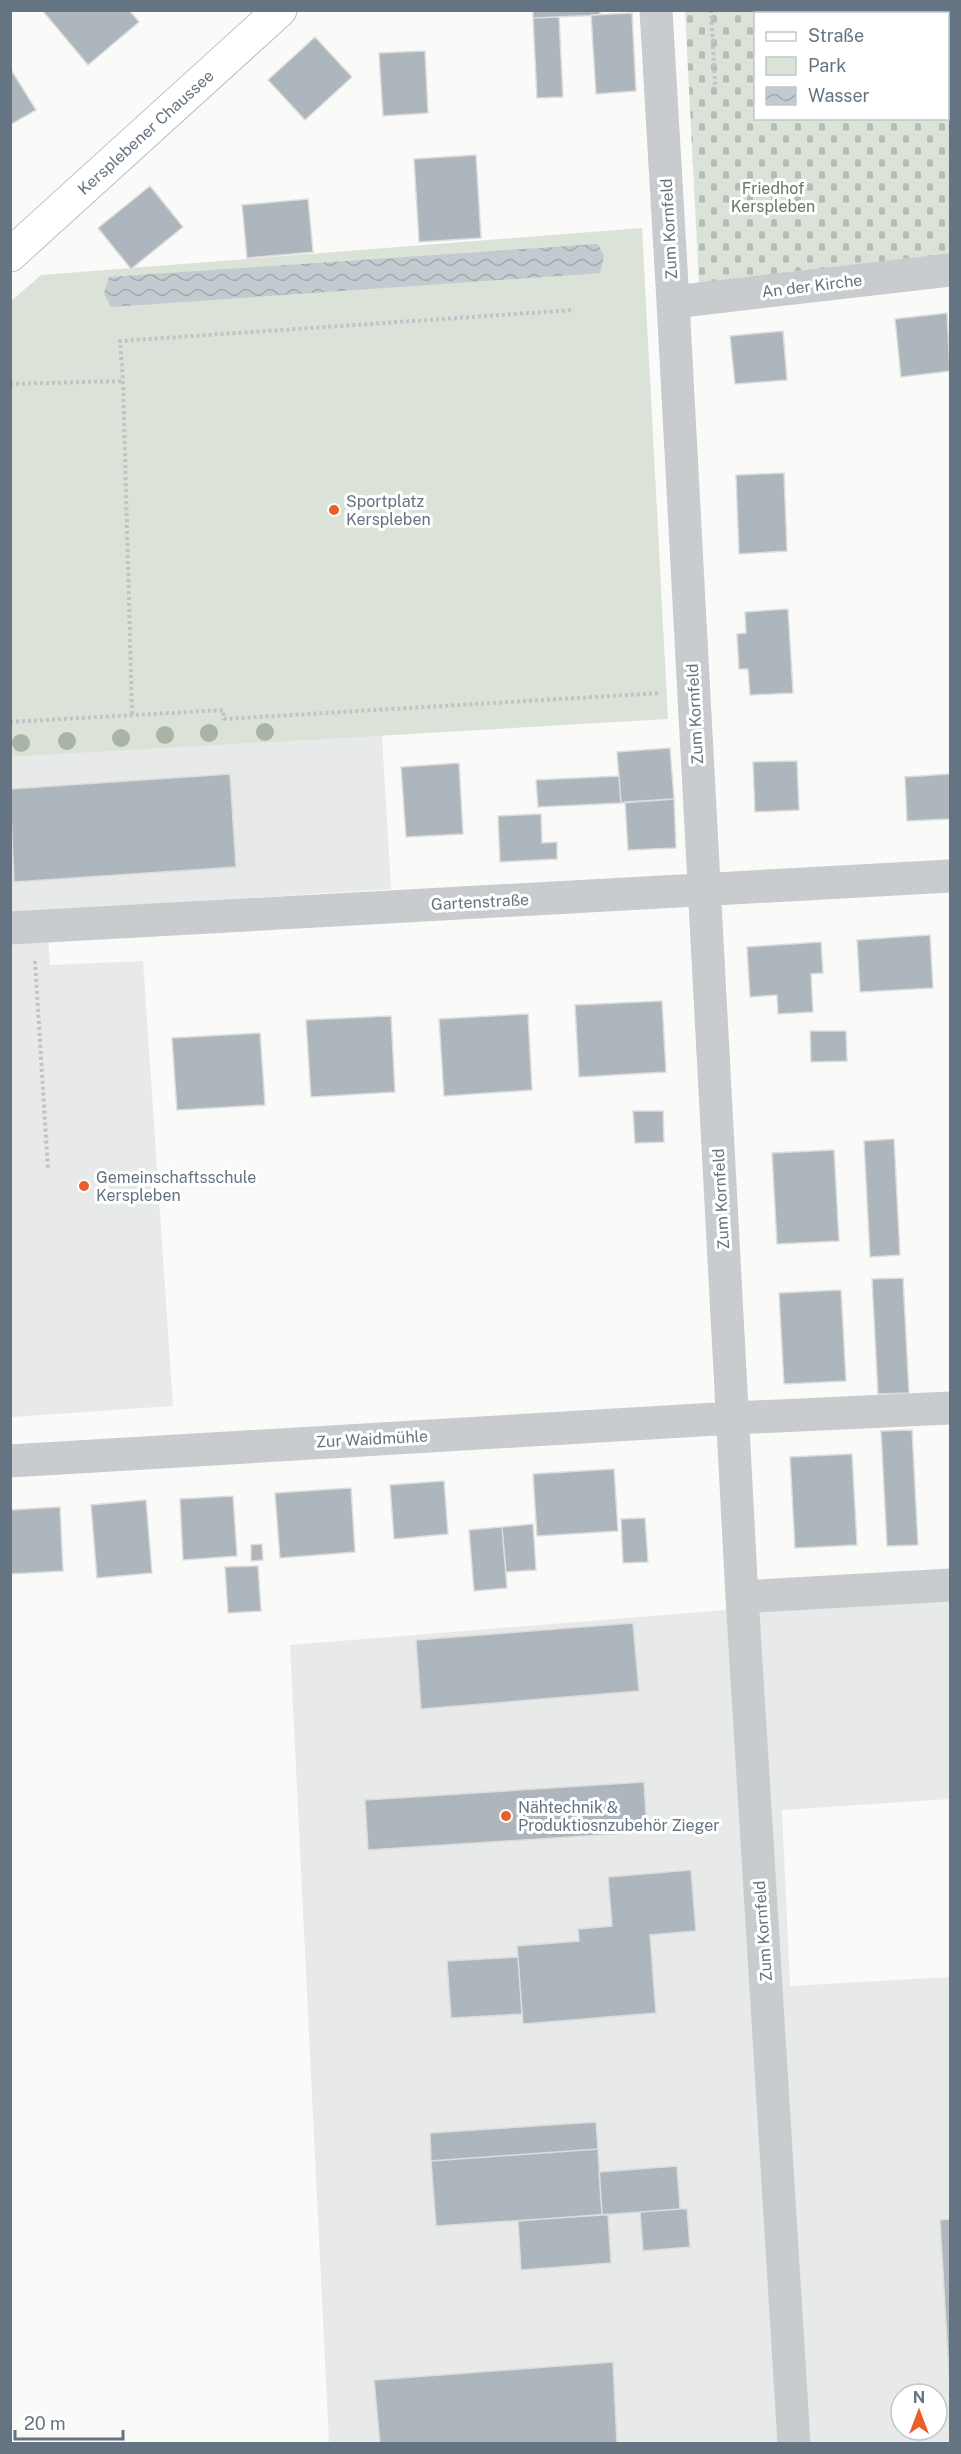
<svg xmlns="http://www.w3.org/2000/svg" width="961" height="2454" font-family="'Public Sans',sans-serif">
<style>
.built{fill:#e8e9e9;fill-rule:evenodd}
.green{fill:#dbe2d8}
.cemetery{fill:url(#cemetery-stones);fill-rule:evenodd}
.water{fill:url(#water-waves)}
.building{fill:#aeb6bd;stroke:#dcdcda;stroke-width:1.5}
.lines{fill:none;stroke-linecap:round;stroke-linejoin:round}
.major-casing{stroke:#bbbfc3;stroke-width:35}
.path{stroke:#c1c4c6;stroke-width:4;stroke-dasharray:3 3;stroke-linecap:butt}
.minor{stroke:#c8cccf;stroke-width:33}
.major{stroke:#fff;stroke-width:33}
.tree{fill:#a9b4a6}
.poi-dot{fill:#e85f2a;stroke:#fff;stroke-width:2}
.labels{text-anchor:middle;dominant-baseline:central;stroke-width:6;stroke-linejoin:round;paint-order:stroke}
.street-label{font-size:16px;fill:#647483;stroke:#fff}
.park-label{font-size:16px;fill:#667a63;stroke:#fff}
.poi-label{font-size:16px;fill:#647483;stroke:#fff;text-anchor:start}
</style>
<defs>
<pattern id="cemetery-stones" width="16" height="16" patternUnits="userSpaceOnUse" patternTransform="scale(1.5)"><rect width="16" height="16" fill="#dbe2d8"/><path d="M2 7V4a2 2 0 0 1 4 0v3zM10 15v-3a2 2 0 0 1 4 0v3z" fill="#b5bcb5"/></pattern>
<pattern id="water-waves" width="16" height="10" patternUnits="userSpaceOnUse" patternTransform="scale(1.5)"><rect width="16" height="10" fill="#c2cbd0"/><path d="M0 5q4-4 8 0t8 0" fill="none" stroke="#a1a9ae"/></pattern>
</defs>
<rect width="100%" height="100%" fill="#fafaf8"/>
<path class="built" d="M 382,735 L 391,889 L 46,911 L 50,965 L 143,961 L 173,1406 L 11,1417 L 11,757 Z
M 950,1595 L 950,1799 L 782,1810 L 790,1986 L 950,1977 L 950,2443 L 329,2443 L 290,1645 L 775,1606 ZM 901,2394 L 937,2394 L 937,2430 L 901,2430 Z"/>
<path class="green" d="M 642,228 L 668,719 L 11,757 L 10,302 L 41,275 Z"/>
<path class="cemetery" d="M 685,11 L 950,11 L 950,254 L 699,285 ZM 756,14 L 948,14 L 948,118 L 756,118 Z"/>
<path class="water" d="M 598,244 L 604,256 L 600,273 L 111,307 L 104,293 L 109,277 Z"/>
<path class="building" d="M 42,10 L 129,10 L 139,22 L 88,65 Z
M 533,10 L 600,10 L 600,15 L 533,18 Z
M 632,13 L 636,91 L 596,94 L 591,15 Z
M 559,17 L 563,97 L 537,98 L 533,18 Z
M 315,37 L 352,77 L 305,120 L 268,80 Z
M 425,51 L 428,113 L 383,116 L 379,53 Z
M 10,68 L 36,110 L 10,125 Z
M 476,155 L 481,238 L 419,242 L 414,159 Z
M 150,186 L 183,227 L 131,269 L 98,228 Z
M 308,199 L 313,252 L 247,258 L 242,205 Z
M 947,313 L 950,371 L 901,377 L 895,319 Z
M 783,331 L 787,380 L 735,384 L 730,336 Z
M 784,473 L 787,551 L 739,554 L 736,475 Z
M 788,609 L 793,693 L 750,695 L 748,669 L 739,669 L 737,634 L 746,633 L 745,612 Z
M 670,748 L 674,799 L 621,803 L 617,752 Z
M 797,761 L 799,810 L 755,812 L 753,762 Z
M 459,763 L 463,834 L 406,837 L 401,767 Z
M 230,774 L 236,867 L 14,882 L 10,789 Z
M 950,774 L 950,819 L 907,821 L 905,777 Z
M 619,776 L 621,803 L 538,807 L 536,780 Z
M 674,799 L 676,848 L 628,850 L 625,802 Z
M 541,814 L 542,843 L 557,842 L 557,859 L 500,862 L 498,816 Z
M 930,935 L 933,988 L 860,992 L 857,940 Z
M 821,942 L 823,973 L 811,974 L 813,1012 L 778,1014 L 777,995 L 750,997 L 747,947 Z
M 662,1001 L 666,1072 L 579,1077 L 575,1005 Z
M 528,1014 L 532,1090 L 444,1096 L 439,1019 Z
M 391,1016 L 395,1092 L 311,1097 L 306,1020 Z
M 810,1031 L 846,1031 L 847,1061 L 811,1062 Z
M 260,1033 L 265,1105 L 177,1110 L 172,1038 Z
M 633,1111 L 663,1111 L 664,1142 L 635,1143 Z
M 894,1139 L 900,1255 L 870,1257 L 864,1141 Z
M 834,1150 L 839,1241 L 777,1244 L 772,1153 Z
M 903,1278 L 909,1393 L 878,1394 L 872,1279 Z
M 841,1290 L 846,1381 L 784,1384 L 779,1293 Z
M 912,1430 L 918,1545 L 887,1546 L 881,1431 Z
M 852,1454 L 857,1545 L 795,1548 L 790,1457 Z
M 614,1469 L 618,1531 L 537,1536 L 533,1474 Z
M 444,1481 L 448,1534 L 394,1539 L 390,1485 Z
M 351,1488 L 355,1552 L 280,1558 L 275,1493 Z
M 233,1496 L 237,1556 L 183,1560 L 180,1499 Z
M 146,1500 L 152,1573 L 97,1578 L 91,1505 Z
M 60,1507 L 63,1571 L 10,1574 L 10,1510 Z
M 645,1518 L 648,1562 L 623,1563 L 621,1519 Z
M 533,1524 L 536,1570 L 506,1572 L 502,1527 Z
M 502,1527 L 507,1588 L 474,1591 L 469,1530 Z
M 262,1544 L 263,1560 L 251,1561 L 251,1545 Z
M 258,1566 L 261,1611 L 228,1613 L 225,1567 Z
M 633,1623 L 639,1691 L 421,1709 L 416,1640 Z
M 644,1782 L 647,1832 L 368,1850 L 365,1800 Z
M 691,1870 L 696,1931 L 650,1935 L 656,2013 L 523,2024 L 517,1946 L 579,1941 L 578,1929 L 612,1926 L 608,1877 Z
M 518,1957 L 522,2014 L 451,2018 L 447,1961 Z
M 596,2122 L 598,2149 L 431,2161 L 430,2133 Z
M 598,2149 L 602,2215 L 436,2226 L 431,2161 Z
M 677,2166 L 680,2209 L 602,2215 L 599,2172 Z
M 680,2209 L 687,2209 L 690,2247 L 643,2251 L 640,2212 Z
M 608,2214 L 611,2263 L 521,2270 L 518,2221 Z
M 950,2219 L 950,2374 L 949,2374 L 940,2220 Z
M 613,2362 L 617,2444 L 380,2444 L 374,2380 Z"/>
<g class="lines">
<g class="major-casing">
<g id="major">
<path id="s1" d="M 10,255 L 280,10"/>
</g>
</g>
<path class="path" d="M 711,10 L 715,85
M 930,10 L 930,14
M 10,384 L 123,381
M 132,714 L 123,381 L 120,341 L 574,310
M 10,722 L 223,710 L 224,719 L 661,693
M 35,961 L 48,1169"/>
<path class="minor" d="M 656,10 L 673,302 L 742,1597 L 794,2444
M 673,302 L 950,270
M 10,928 L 950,876
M 10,1461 L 733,1418 L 950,1408
M 742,1597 L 950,1585"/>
<use href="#major" class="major"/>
</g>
<g class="tree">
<circle cx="265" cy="732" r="9"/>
<circle cx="209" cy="733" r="9"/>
<circle cx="165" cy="735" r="9"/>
<circle cx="121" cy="738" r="9"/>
<circle cx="67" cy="741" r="9"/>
<circle cx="21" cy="743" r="9"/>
</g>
<g class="poi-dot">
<circle cx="334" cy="510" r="6"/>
<circle cx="84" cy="1186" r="6"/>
<circle cx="506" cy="1816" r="6"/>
</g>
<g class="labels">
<g class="street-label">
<text stroke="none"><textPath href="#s1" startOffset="183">Kersplebener Chaussee</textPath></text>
<text transform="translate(669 229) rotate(-93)">Zum Kornfeld</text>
<text transform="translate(812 286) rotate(-7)">An der Kirche</text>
<text transform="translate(695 714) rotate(-93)">Zum Kornfeld</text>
<text transform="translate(480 902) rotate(-3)">Gartenstraße</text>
<text transform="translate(721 1199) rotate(-93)">Zum Kornfeld</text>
<text transform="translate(372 1439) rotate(-3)">Zur Waidmühle</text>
<text transform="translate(763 1931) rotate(-94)">Zum Kornfeld</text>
</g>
<g class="park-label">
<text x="773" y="188">Friedhof<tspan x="773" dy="18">Kerspleben</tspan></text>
</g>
<g class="poi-label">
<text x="346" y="501">Sportplatz<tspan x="346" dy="18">Kerspleben</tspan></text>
<text x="96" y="1177">Gemeinschaftsschule<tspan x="96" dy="18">Kerspleben</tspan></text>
<text x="518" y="1807">Nähtechnik &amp;<tspan x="518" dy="18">Produktiosnzubehör Zieger</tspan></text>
</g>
</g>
<rect width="961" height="2454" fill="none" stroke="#647483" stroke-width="24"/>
<rect x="754" y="12" width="195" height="108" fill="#ffffff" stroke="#c1c7cd" stroke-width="1.5"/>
<rect x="766" y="32" width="30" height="9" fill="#ffffff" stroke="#c1c7cd" stroke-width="1.5"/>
<text x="808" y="42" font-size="18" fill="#647483">Straße</text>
<rect x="766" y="57" width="30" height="18" fill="#dbe2d8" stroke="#c1c7cd" stroke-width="1.5"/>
<text x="808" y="72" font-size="18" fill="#647483">Park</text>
<rect x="766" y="87" width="30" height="18" fill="url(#water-waves)" stroke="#c1c7cd" stroke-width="1.5"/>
<text x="808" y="102" font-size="18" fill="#647483">Wasser</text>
<g transform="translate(919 2412)"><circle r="28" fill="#ffffff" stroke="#c1c7cd" stroke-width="1.5"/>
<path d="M0-4.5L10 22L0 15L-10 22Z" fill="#e85f2a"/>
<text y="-9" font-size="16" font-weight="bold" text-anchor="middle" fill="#647483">N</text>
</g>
<path d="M15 2430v9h108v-9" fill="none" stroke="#647483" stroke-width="3"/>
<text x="24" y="2430" font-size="18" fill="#647483" stroke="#ffffff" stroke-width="4.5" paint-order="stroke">20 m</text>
</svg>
